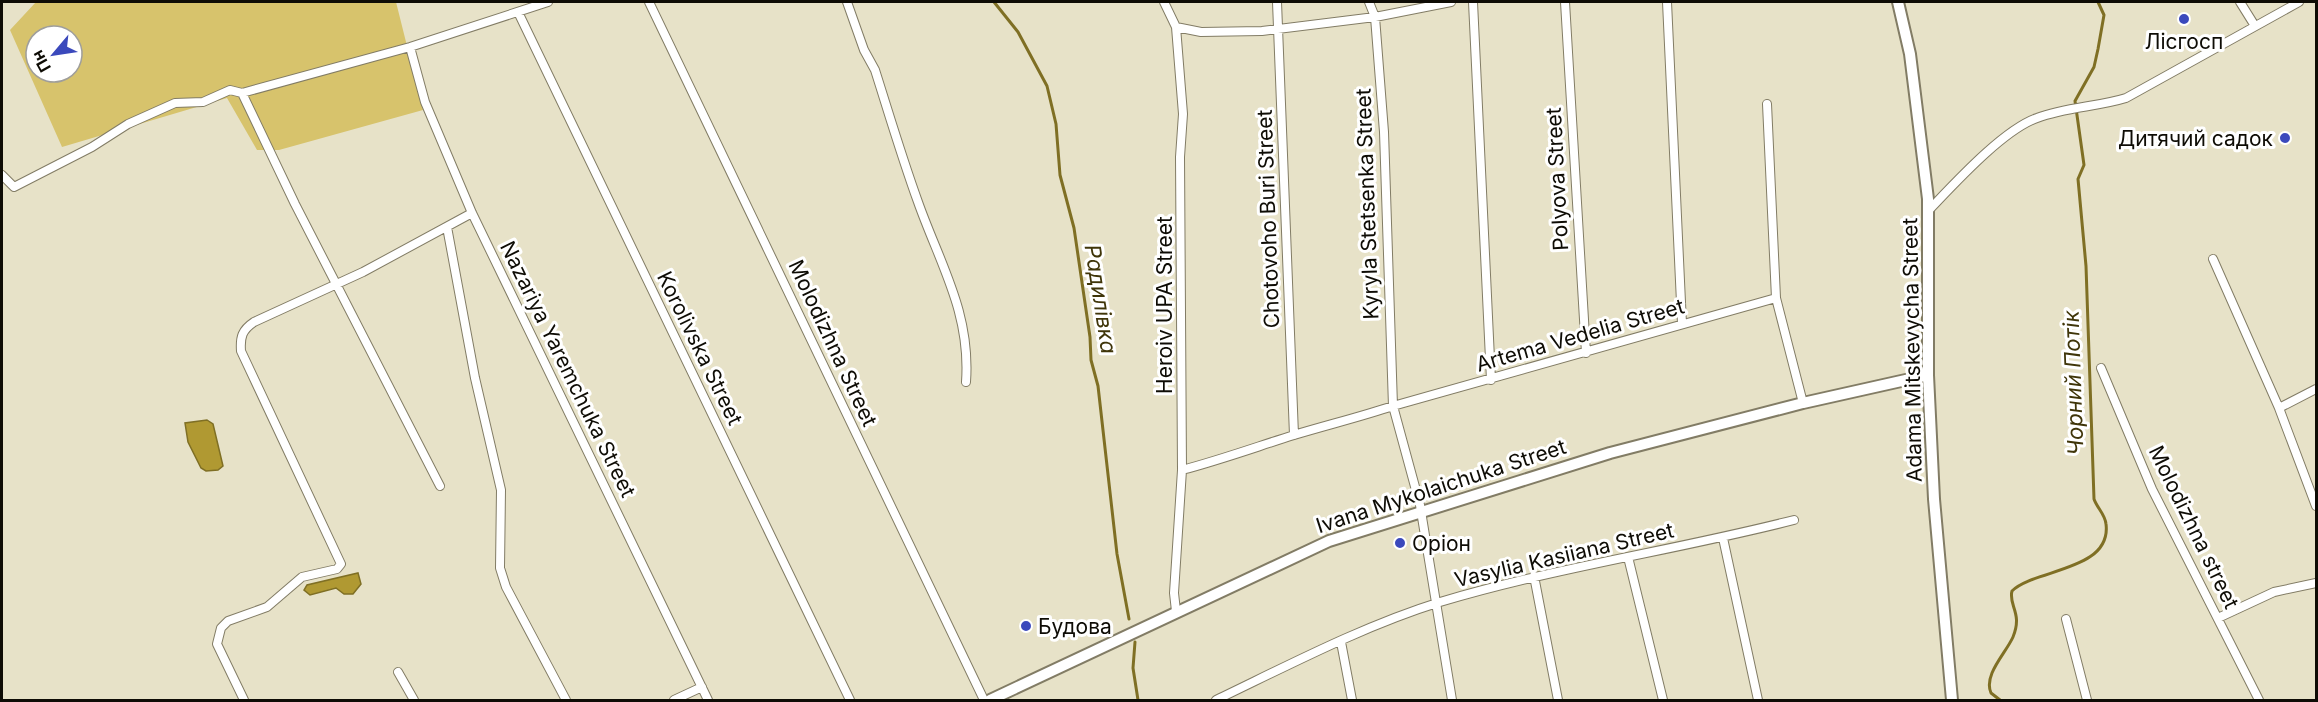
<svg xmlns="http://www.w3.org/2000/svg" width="2318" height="702" font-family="Inter,sans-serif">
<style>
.green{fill:#d7c36c;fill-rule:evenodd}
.water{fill:#b09932;stroke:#7f6f24;stroke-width:1.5}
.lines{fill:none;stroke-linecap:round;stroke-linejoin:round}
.stream{stroke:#7f6f24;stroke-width:3}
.street-casing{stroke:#827c65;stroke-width:10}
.secondary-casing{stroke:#827c65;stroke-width:14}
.street{stroke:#fff;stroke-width:8}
.secondary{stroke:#fff;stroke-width:10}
.poi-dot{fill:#3b49bc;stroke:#fff;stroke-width:2}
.labels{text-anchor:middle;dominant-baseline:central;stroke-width:6;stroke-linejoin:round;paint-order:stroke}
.poi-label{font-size:21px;fill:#0e0c05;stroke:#fff;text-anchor:start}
.street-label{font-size:21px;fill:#0e0c05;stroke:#fff}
.water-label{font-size:22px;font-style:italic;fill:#3f3509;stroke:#fff}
</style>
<rect width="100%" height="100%" fill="#e7e2c8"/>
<path class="green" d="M 36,2 L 396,2 L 423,110 L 279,150 L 257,150 L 227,98 L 62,147 L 10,30 ZM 36,36 L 72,36 L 72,72 L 36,72 Z"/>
<path class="water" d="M 207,420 L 213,424 L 223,466 L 218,470 L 206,471 L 201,468 L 188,442 L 185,423 Z
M 358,573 L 361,584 L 353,594 L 344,594 L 336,588 L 310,595 L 304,590 L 307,585 Z"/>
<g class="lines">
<path class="stream" d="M 994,2 L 1018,32 L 1047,86 L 1056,124 L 1060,175 L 1074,228 L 1090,337 L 1091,360 L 1098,386 L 1117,554 L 1129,619
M 1135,642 L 1133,668 L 1138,700
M 2000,700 L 1991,693 C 1983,675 2006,653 2013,637 C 2023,613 2008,605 2012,591 C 2034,569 2112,571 2106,524 C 2105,514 2097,508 2094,499 L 2086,266 L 2078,179 L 2084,165 L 2075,101 L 2094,67 L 2098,49 L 2104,15 L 2098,2"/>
<g class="street-casing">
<path id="street" d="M 649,2 L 984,700
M 847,2 L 864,50 L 875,70 C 889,114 902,158 918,202 C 940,264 971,313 966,382
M 1164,2 L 1176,27 L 1183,114 L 1180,157 L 1182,470 L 1174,593 L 1176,611
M 1277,2 L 1294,435
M 1369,2 L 1375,17 L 1384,132 L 1393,406 L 1420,505 L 1452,700
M 1473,2 L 1491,380
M 1565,2 L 1586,353
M 1667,2 L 1682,324
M 2240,2 L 2255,26
M 518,12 L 850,700
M 1176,27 L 1201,32 L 1262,31 L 1375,17 L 1451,2
M 410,47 L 425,102 L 472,213 L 708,700
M 242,93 L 295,204 L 440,486
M 1767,104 L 1776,298 L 1803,403
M 2,175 L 14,187 L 92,147 L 128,124 L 175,103 L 203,102 L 230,90 L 242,93 L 410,47 L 548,2
M 1929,210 C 1955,183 2003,130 2037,118 C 2066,107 2097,107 2126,98 L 2299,2
M 447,227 L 475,378 L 501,490 L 500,568 L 506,587 L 566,700
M 2213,259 L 2279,408 L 2316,506
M 2101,368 L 2152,489 L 2259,700
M 2279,408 L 2316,389
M 1182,470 C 1220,460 1256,447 1294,435 C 1327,425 1360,417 1393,406 L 1776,298
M 1723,538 L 1758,700
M 1628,557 L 1663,700
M 1534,576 L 1558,700
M 2218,618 L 2274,592 L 2316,583
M 2066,619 L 2087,700
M 1341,642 L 1352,700
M 398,672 L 414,700
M 244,700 L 217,644 L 221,628 L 228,621 L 267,607 L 302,577 L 337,569 L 341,564 L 241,351 C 240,337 242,330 254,322 L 363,272 L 472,213
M 674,700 L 702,687
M 1216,700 C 1289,665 1363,626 1440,602 C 1557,567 1677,550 1794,520"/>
</g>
<g class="secondary-casing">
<path id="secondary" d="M 1898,2 L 1910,54 L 1928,199 L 1928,375 L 1934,499 L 1952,700
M 990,700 L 1329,541 L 1610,453 L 1803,403 L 1928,375"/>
</g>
<use href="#street" class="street"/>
<use href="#secondary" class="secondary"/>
</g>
<g class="poi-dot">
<circle cx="2184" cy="19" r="6"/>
<circle cx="2285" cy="138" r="6"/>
<circle cx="1400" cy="543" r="6"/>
<circle cx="1026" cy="626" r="6"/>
</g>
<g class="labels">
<g class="poi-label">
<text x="2184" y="41" text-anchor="middle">Лісгосп</text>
<text x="2273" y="138" text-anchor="end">Дитячий садок</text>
<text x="1412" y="543">Оріон</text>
<text x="1038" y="626">Будова</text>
</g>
<g class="street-label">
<text transform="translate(1557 179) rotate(-93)">Polyova Street</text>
<text transform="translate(1367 204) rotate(-92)">Kyryla Stetsenka Street</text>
<text transform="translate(1268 219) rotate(-92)">Chotovoho Buri Street</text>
<text transform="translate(1164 305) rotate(-90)">Heroiv UPA Street</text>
<text transform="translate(1580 335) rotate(-16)">Artema Vedelia Street</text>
<text transform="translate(833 343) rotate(65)">Molodizhna Street</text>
<text transform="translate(700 348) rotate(64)">Korolivska Street</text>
<text transform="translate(1912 350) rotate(-91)">Adama Mitskevycha Street</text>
<text transform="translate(568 369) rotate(64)">Nazariya Yaremchuka Street</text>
<text transform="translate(1441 486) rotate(-18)">Ivana Mykolaichuka Street</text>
<text transform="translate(2194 527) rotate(64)">Molodizhna street</text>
<text transform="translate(1564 555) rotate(-13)">Vasylia Kasiiana Street</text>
</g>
<g class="water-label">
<text transform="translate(1101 299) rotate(81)">Радилівка</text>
<text transform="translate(2073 383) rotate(-92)">Чорний Потік</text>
</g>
</g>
<rect width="2318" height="702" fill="none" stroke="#0e0c05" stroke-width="6"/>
<g transform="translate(54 54) rotate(241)"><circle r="28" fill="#ffffff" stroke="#9f9e9b" stroke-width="1.5"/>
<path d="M0-4.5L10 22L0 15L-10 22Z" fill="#3b49bc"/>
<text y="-9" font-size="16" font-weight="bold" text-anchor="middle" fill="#0e0c05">Пн</text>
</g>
</svg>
